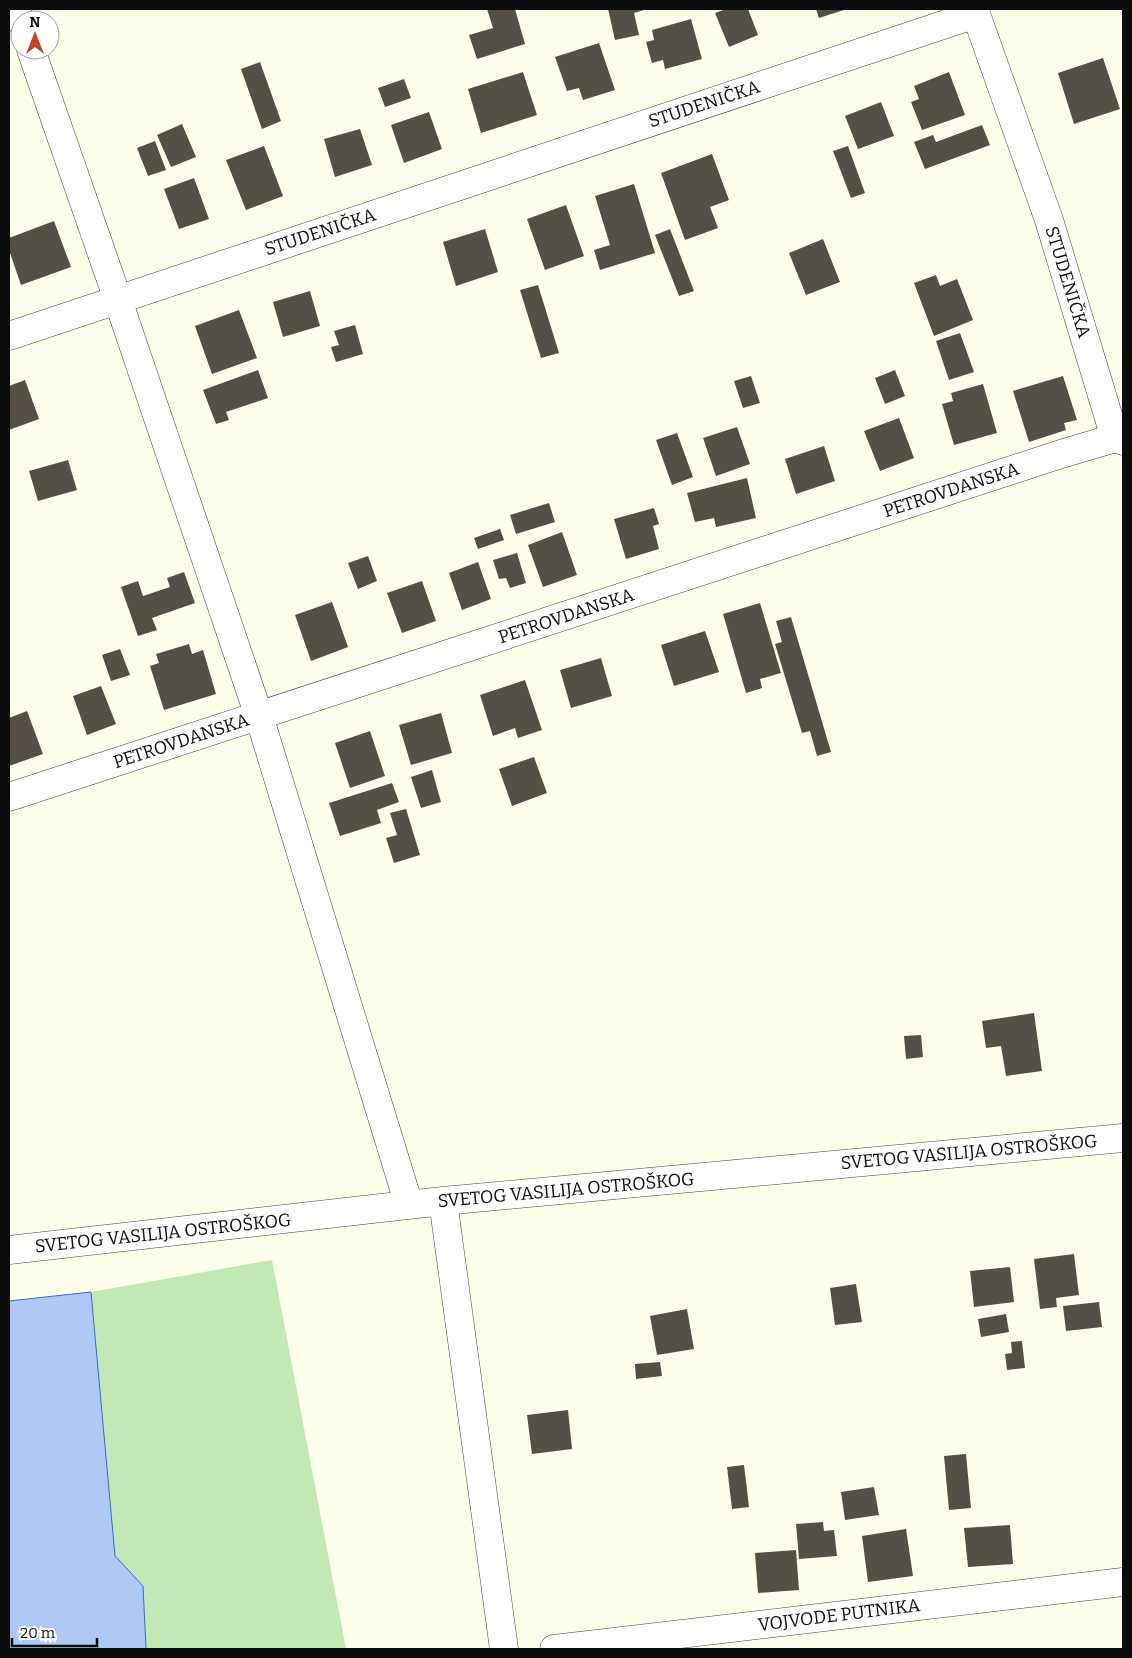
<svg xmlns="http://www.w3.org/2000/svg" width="1132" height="1658" font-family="Bitter,serif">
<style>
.green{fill:#c2e8b5}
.water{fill:#b0c8f6;stroke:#3768cc}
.building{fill:#545048}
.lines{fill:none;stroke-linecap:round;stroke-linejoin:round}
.minor-casing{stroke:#3f3f3f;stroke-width:29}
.minor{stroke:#fff;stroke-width:28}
.labels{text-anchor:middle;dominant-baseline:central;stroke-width:5;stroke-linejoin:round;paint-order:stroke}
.street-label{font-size:18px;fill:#0c0c0c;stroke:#fff}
</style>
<rect width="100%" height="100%" fill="#fdffeb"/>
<path class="green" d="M 272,1260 L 346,1649 L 146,1649 L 143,1586 L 115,1556 L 91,1292 Z"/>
<path class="water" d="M 91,1292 L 115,1556 L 143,1586 L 146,1649 L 9,1649 L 9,1301 Z"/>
<path class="building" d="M 487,9 L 515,9 L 525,44 L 477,59 L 469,35 L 493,28 Z
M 608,9 L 647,9 L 634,13 L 639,35 L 615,40 Z
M 726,9 L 748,9 L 758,35 L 729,47 L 715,13 Z
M 816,9 L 847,9 L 819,18 Z
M 691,19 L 702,59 L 665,69 L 663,60 L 652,63 L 646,42 L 654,40 L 652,30 Z
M 599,43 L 615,90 L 583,100 L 579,88 L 567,91 L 555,57 Z
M 1103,58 L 1120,109 L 1074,124 L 1058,73 Z
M 260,62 L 281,121 L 262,129 L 241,69 Z
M 523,72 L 537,115 L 481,133 L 468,89 Z
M 949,72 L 965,115 L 922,130 L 911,102 L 919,99 L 914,86 Z
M 404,79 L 411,98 L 385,107 L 378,88 Z
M 881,102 L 894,136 L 858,149 L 845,116 Z
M 429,112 L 442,149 L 404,163 L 391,125 Z
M 182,124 L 196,157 L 171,167 L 157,135 Z
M 982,125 L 990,145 L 925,169 L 914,142 L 933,135 L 936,142 Z
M 360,129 L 372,165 L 335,177 L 324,139 Z
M 155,141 L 166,170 L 148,176 L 137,148 Z
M 264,146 L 283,196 L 246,210 L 226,160 Z
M 848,146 L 865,193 L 851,198 L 833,151 Z
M 712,154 L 729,200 L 710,207 L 718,228 L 685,240 L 661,173 Z
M 194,178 L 209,219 L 179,229 L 164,189 Z
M 634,184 L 655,253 L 600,270 L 594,250 L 610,245 L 595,196 Z
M 566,205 L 584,256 L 545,270 L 527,219 Z
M 54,221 L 71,267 L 21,285 L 9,250 L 9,238 Z
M 485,229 L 498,272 L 456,286 L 443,242 Z
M 670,229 L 694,291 L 679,296 L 655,235 Z
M 823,239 L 840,282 L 806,295 L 789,253 Z
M 936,275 L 940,286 L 957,279 L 973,320 L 934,336 L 914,283 Z
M 538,285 L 559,353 L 541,358 L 520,290 Z
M 310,291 L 320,326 L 283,337 L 273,302 Z
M 239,310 L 257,358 L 212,374 L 195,326 Z
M 355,325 L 363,354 L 336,362 L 331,347 L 339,345 L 334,331 Z
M 960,333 L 974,372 L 949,380 L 936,341 Z
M 258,370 L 268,398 L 226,412 L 229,420 L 216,424 L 203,390 Z
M 895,370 L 905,396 L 885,404 L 875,378 Z
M 751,376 L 760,403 L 743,408 L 734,381 Z
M 1063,376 L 1077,420 L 1064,423 L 1066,430 L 1029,442 L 1013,391 Z
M 25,380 L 39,419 L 9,430 L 9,386 Z
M 983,384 L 997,433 L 954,445 L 942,404 L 953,401 L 951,393 Z
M 899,418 L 914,458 L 880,471 L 864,431 Z
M 737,427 L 750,464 L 716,476 L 703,438 Z
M 677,433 L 693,477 L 672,485 L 656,440 Z
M 824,446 L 835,481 L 796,494 L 785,459 Z
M 68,460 L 77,490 L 38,501 L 29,471 Z
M 747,478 L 756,518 L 716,527 L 714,518 L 695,522 L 687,493 Z
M 549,503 L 555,522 L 516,534 L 510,515 Z
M 654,508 L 659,524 L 653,526 L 659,549 L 626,559 L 614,519 Z
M 500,529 L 504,540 L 478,549 L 474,538 Z
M 562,532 L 577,575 L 543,587 L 528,545 Z
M 517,553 L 526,583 L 510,588 L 506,578 L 499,579 L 493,560 Z
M 368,556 L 377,581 L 358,589 L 348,563 Z
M 478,562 L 491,599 L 462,610 L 449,573 Z
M 184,572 L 195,603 L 152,618 L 157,630 L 138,636 L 121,587 L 138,581 L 143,596 L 170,587 L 167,578 Z
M 422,581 L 436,621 L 402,633 L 387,593 Z
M 332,602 L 348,647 L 311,661 L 295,615 Z
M 760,603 L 781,673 L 760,679 L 762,688 L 746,693 L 723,614 Z
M 791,617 L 831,752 L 817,756 L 810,731 L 802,733 L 775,644 L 782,642 L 776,621 Z
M 705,631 L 719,672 L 674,686 L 661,645 Z
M 189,644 L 192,654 L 203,650 L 216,694 L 164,710 L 150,666 L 159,663 L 156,654 Z
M 120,649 L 130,675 L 111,681 L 102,655 Z
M 601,658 L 612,696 L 571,708 L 560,670 Z
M 525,680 L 542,730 L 518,738 L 515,728 L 493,736 L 480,695 Z
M 101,686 L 116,724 L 87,735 L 73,696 Z
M 27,711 L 43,754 L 9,766 L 9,718 Z
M 441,713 L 452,753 L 411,765 L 399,725 Z
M 370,731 L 385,776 L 350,788 L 335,743 Z
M 534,757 L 547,793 L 512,806 L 499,769 Z
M 432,770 L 441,802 L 421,808 L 411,777 Z
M 392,783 L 399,802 L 377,810 L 381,823 L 340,836 L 329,803 Z
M 406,809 L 420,855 L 394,863 L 386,838 L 397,835 L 390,813 Z
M 1034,1013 L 1042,1071 L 1006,1076 L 1001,1046 L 986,1048 L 982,1021 Z
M 921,1035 L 923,1057 L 906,1059 L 904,1036 Z
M 1074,1254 L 1079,1295 L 1056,1298 L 1057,1307 L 1040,1309 L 1034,1259 Z
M 1010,1267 L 1014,1302 L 974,1307 L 970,1271 Z
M 856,1284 L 862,1322 L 835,1325 L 830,1288 Z
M 1099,1302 L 1102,1327 L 1066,1331 L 1063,1306 Z
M 687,1309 L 694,1349 L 657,1355 L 650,1316 Z
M 1006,1314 L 1009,1332 L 981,1337 L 978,1319 Z
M 1022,1341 L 1025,1368 L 1007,1370 L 1005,1354 L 1012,1353 L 1011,1342 Z
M 660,1362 L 662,1376 L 636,1379 L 635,1364 Z
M 568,1410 L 572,1449 L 532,1454 L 527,1415 Z
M 966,1454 L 971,1508 L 949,1510 L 944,1456 Z
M 744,1465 L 749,1507 L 732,1509 L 727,1467 Z
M 874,1487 L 879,1515 L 845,1520 L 841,1492 Z
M 823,1522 L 824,1531 L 834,1530 L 837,1556 L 799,1559 L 796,1524 Z
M 1010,1525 L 1013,1564 L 968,1567 L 964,1528 Z
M 906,1529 L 913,1576 L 868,1582 L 862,1536 Z
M 796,1550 L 799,1590 L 758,1593 L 755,1553 Z"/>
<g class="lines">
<g class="minor-casing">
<path id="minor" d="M 16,9 L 20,20
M 31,50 L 118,300 L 259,716 L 409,1205
M 9,336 L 976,14 L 1049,220 L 1115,438
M 9,797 L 1061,454 L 1115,438 L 1123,441
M 443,1201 L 504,1649
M 9,1250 L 443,1201 L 1123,1138
M 554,1649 L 1123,1582"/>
</g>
<use href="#minor" class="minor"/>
</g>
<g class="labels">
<g class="street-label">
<text transform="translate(704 104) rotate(-18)">STUDENIČKA</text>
<text transform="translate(320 232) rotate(-18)">STUDENIČKA</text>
<text transform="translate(1068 282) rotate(73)">STUDENIČKA</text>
<text transform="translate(951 490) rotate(-18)">PETROVDANSKA</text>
<text transform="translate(566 616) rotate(-18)">PETROVDANSKA</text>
<text transform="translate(181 741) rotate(-18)">PETROVDANSKA</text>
<text transform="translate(969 1152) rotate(-5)">SVETOG VASILIJA OSTROŠKOG</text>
<text transform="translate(566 1190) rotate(-5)">SVETOG VASILIJA OSTROŠKOG</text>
<text transform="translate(163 1233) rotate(-6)">SVETOG VASILIJA OSTROŠKOG</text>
<text transform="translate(839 1615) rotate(-7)">VOJVODE PUTNIKA</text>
</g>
</g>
<rect width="1132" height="1658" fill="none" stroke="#0c0c0c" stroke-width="20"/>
<g transform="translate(35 35)"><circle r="24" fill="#ffffff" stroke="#9e9e9e"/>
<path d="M0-4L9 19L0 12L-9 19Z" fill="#bb4725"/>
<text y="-8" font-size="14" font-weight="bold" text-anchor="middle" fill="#0c0c0c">N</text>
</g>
<path d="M12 1638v8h85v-8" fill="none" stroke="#0c0c0c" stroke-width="2.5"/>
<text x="20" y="1638" font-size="15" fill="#0c0c0c" stroke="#ffffff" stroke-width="4" paint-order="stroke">20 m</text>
</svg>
